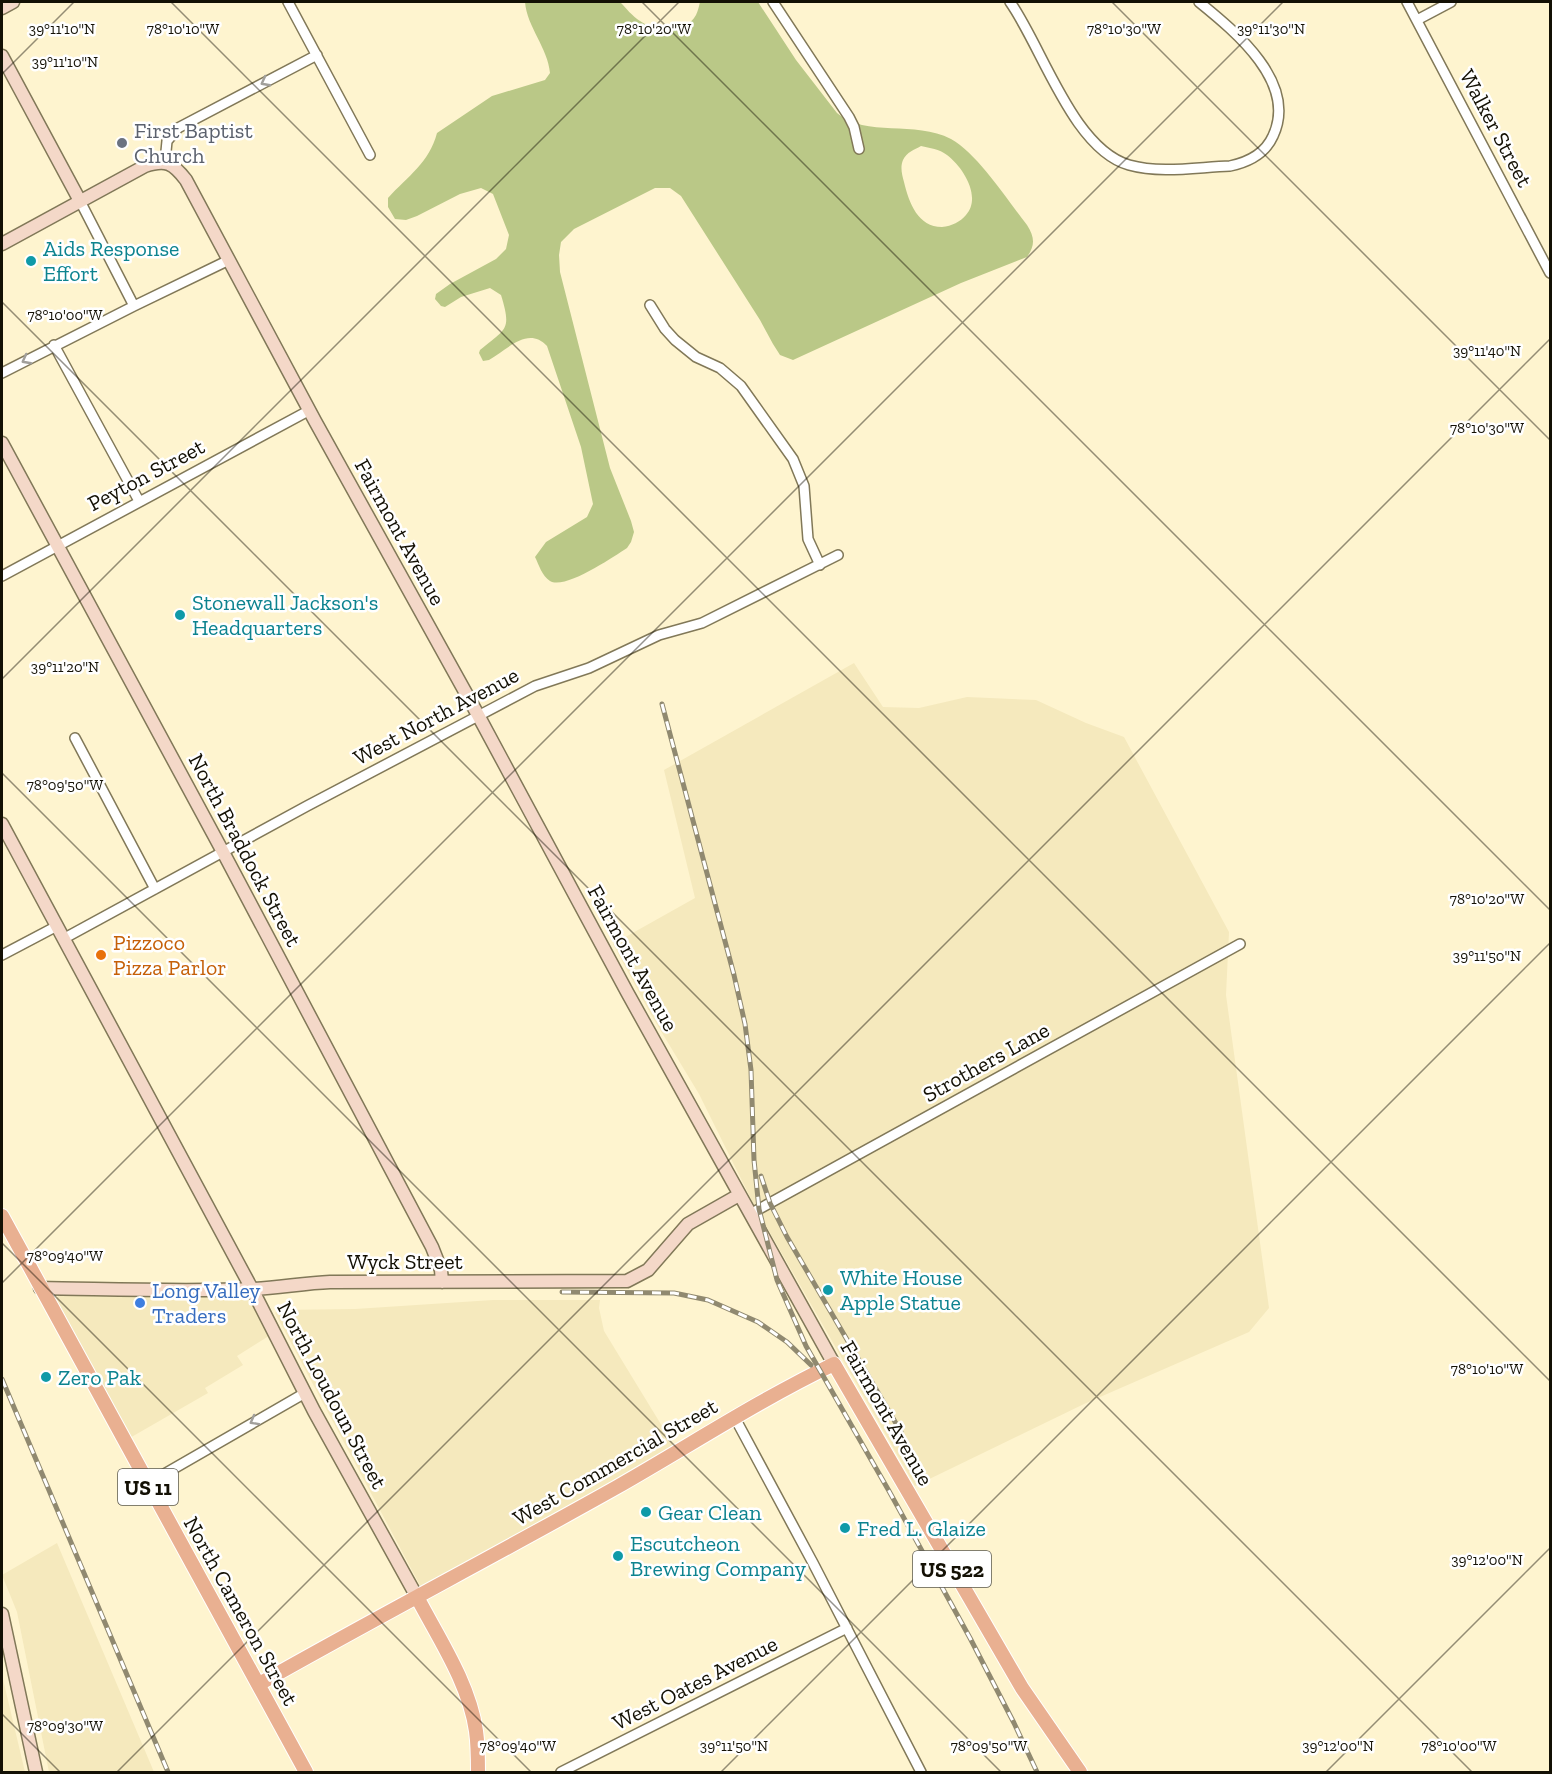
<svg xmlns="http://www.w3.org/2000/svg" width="1552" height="1774" font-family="'Zilla Slab',serif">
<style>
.built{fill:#f5e9bd}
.forest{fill:#bac887;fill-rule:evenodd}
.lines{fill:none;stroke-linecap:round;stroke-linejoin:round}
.street-casing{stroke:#817858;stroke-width:12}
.secondary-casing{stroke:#817858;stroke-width:15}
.primary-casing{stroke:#fff;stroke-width:16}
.street{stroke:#fff;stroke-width:9}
.secondary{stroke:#f4d8c8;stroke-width:12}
.primary{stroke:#e9b091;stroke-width:14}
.rail-casing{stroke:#908970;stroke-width:5}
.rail{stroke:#fff;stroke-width:3;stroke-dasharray:9;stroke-linecap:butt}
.oneway{stroke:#a19f9b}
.ticks{fill:none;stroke:#131004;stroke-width:1.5;stroke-opacity:0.45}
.worship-dot{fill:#6b7280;stroke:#fff;stroke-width:2}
.culture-dot{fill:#0f9aa8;stroke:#fff;stroke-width:2}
.food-dot{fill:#e8710a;stroke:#fff;stroke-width:2}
.shop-dot{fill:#3f7fe0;stroke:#fff;stroke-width:2}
.labels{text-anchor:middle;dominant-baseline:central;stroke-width:5;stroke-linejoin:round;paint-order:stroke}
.shield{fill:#fff;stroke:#5a584f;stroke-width:1.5}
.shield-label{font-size:21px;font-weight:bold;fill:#131004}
.street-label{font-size:22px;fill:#131004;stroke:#fff}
.worship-label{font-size:22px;fill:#5b616d;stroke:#fff;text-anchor:start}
.culture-label{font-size:22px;fill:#0d838f;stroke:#fff;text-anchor:start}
.food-label{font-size:22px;fill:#c56008;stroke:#fff;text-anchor:start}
.shop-label{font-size:22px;fill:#366cbe;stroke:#fff;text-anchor:start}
.ticks-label{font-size:15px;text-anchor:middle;fill:#131004;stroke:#fff;stroke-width:5;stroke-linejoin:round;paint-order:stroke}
</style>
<rect width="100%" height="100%" fill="#fef4cf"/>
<path class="built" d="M 854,663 L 883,707 L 919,708 L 967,697 L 1036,700 L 1086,723 L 1124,737 L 1229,932 L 1226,995 L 1269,1308 L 1249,1332 L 1084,1404 L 915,1486 L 753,1203 L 699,1094 L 650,1013 L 613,944 L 695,898 L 664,770 Z
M 232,1293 L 247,1295 L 272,1334 L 237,1356 L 243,1365 L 205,1388 L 208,1393 L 128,1439 L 54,1301 L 60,1294 Z
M 493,1300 L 600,1300 L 599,1308 L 604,1331 L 676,1449 L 422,1589 L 275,1313 L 278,1310 L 355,1309 Z
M 57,1543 L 154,1772 L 49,1772 L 17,1612 L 2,1575 Z
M 2,1675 L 25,1772 L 2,1772 Z"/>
<path class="forest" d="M 525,2 L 620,2 C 626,8 632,16 640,21 C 655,32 686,34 696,15 C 698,11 699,6 700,2 L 758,2 L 796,60 L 837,113 C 866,138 915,120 951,139 C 979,155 1007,200 1027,225 C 1035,238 1035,245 1027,257 L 961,283 L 793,360 L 780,355 L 773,344 L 760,320 L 681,196 L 670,188 L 655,188 L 574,229 L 561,242 L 559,255 L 560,272 L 610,468 L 631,521 L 634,532 L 631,542 L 627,548 C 613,557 565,590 550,581 C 542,576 539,565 535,557 L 546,542 L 587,517 L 593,504 L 581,447 L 547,346 C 528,326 508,349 489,360 L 483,361 L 479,353 L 480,350 C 506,328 512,331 501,295 L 490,288 L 461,297 L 445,307 L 441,306 L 435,299 L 436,294 L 450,284 L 496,259 L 506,249 L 509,235 L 493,194 L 481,188 L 460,194 L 417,216 L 406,220 L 395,219 L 388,207 L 388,198 C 408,176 429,163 437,133 L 492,96 L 545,80 L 550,73 C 548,48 527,27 525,2 ZM 921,146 C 930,148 939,149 947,155 C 963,167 982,197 966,215 C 960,222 952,226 942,227 C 918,227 909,203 904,182 C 902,175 900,167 903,160 C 907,152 914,150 921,146 Z"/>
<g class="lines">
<g class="street-casing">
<path id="street" d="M 288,2 L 370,155
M 773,2 L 849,117 L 854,127 L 859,149
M 1010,2 C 1042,47 1073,149 1129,165 C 1161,174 1198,167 1230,166 C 1249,162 1265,154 1273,136 C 1298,83 1236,32 1199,2
M 1407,2 L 1550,273
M 1417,20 L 1451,2
M 165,162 L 167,141 L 178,128 L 317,55
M 80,201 L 134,306
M 650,305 L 665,329 L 675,340 L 696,357 L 720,368 L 741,386 L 793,459 L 804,486 L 808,539 L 820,565
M 54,345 L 139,501
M 2,373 L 134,306 L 229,260
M 2,576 L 310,410
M 75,738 L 155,889
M 63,939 L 307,806 L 535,686 L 589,668 L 659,635 L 702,623 L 838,555
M 2,955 L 57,926
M 750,1214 L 1240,944
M 735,1418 L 813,1563 L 921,1772
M 147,1484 L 305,1393
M 561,1772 L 847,1628"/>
</g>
<g class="secondary-casing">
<path id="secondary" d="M 2,8 L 13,2
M 2,56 L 80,201
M 2,244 L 145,166 C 166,159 173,163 186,180 L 315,421 L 478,715 L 627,992 L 834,1364
M 2,443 L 223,852 L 432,1247 L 441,1270 L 442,1282
M 2,824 L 252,1289 L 314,1411 L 417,1597
M 40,1288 C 111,1289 182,1292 252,1289 C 278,1288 304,1283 330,1282 L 627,1281 L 648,1270 L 688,1224 L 739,1195
M 2,1614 L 36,1772"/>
</g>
<g class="primary-casing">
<path id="primary" d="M 2,1216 L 306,1772
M 417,1597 C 439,1639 469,1683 476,1731 C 478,1745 478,1759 478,1772
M 259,1684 C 377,1617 498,1554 617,1487 C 689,1446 759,1400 834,1364 L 1022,1688 L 1080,1772"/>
</g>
<use href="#street" class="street"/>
<use href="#secondary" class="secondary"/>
<use href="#primary" class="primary"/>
<g class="rail-casing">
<path id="rail" d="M 662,704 L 734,975 L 745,1024 L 751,1070 L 754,1160 L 759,1209 L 777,1280 L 806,1346 L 889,1491 L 970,1638 L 1014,1723 L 1037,1772
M 761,1176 L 770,1203 L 787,1237 L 901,1432
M 562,1292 L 674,1293 L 708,1300 L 758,1322 L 787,1342 L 811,1365
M 2,1379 L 168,1772"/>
</g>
<use href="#rail" class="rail"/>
</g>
<defs><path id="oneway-chevron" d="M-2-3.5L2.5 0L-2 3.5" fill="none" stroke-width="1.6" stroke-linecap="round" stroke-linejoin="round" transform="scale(1.5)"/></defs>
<g class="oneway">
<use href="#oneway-chevron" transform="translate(265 82) rotate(152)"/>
<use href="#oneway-chevron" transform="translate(26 360) rotate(152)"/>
<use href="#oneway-chevron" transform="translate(254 1421) rotate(151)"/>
</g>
<path class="ticks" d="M 171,2 L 1550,1381M 642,2 L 1550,910M 1112,2 L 1550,440M 2,74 L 74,2M 2,302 L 1472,1772M 2,679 L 679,2M 2,773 L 1001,1772M 2,1243 L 531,1772M 2,1283 L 1283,2M 2,1714 L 60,1772M 117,1772 L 1550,339M 721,1772 L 1550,943M 1326,1772 L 1550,1548"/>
<circle class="worship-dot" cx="122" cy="143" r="6"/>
<g class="culture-dot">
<circle cx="31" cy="261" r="6"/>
<circle cx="180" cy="615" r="6"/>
<circle cx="828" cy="1290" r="6"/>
<circle cx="46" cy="1377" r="6"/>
<circle cx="646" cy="1512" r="6"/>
<circle cx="845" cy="1528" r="6"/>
<circle cx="618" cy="1556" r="6"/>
</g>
<circle class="food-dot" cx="101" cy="955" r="6"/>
<circle class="shop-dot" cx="140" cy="1303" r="6"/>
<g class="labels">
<g class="shield">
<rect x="118" y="1469" width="60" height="36" rx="4.5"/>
<rect x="913" y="1551" width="78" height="36" rx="4.5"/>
</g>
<g class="shield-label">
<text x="148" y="1487">US 11</text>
<text x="952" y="1569">US 522</text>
</g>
<g class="street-label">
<text transform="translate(1496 128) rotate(62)">Walker Street</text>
<text transform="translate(146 475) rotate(-28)">Peyton Street</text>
<text transform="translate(400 532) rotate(61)">Fairmont Avenue</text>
<text transform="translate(436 716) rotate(-28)">West North Avenue</text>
<text transform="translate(245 850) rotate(62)">North Braddock Street</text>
<text transform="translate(633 958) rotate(61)">Fairmont Avenue</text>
<text transform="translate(986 1062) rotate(-29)">Strothers Lane</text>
<text x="405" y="1261">Wyck Street</text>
<text transform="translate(332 1395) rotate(62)">North Loudoun Street</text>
<text transform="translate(887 1413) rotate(60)">Fairmont Avenue</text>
<text transform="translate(615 1462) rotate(-30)">West Commercial Street</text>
<text transform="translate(241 1611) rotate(61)">North Cameron Street</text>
<text transform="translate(695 1683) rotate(-27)">West Oates Avenue</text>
</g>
<g class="worship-label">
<text x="134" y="130">First Baptist<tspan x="134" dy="25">Church</tspan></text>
</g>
<g class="culture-label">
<text x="43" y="248">Aids Response<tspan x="43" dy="25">Effort</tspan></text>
<text x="192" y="602">Stonewall Jackson's<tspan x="192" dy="25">Headquarters</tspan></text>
<text x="840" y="1277">White House<tspan x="840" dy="25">Apple Statue</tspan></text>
<text x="58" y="1377">Zero Pak</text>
<text x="658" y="1512">Gear Clean</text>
<text x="857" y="1528">Fred L. Glaize</text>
<text x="630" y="1543">Escutcheon<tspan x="630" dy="25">Brewing Company</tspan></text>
</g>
<g class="food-label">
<text x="113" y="942">Pizzoco<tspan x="113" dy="25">Pizza Parlor</tspan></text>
</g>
<g class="shop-label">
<text x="152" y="1290">Long Valley<tspan x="152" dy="25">Traders</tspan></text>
</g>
</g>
<g class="ticks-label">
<text x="62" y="34">39°11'10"N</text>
<text x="183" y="34">78°10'10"W</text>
<text x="654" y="34">78°10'20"W</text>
<text x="1124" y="34">78°10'30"W</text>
<text x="1271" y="34">39°11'30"N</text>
<text x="65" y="67">39°11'10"N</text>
<text x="65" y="320">78°10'00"W</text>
<text x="1487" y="356">39°11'40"N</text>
<text x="1487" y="433">78°10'30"W</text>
<text x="65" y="672">39°11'20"N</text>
<text x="65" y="790">78°09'50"W</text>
<text x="1487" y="904">78°10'20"W</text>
<text x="1487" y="961">39°11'50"N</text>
<text x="65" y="1261">78°09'40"W</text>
<text x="1487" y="1374">78°10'10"W</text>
<text x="1487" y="1565">39°12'00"N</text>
<text x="65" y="1731">78°09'30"W</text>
<text x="518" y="1751">78°09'40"W</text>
<text x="734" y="1751">39°11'50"N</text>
<text x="989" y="1751">78°09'50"W</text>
<text x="1338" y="1751">39°12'00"N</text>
<text x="1459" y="1751">78°10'00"W</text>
</g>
<rect width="1552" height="1774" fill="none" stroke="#131004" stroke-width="6"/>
</svg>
